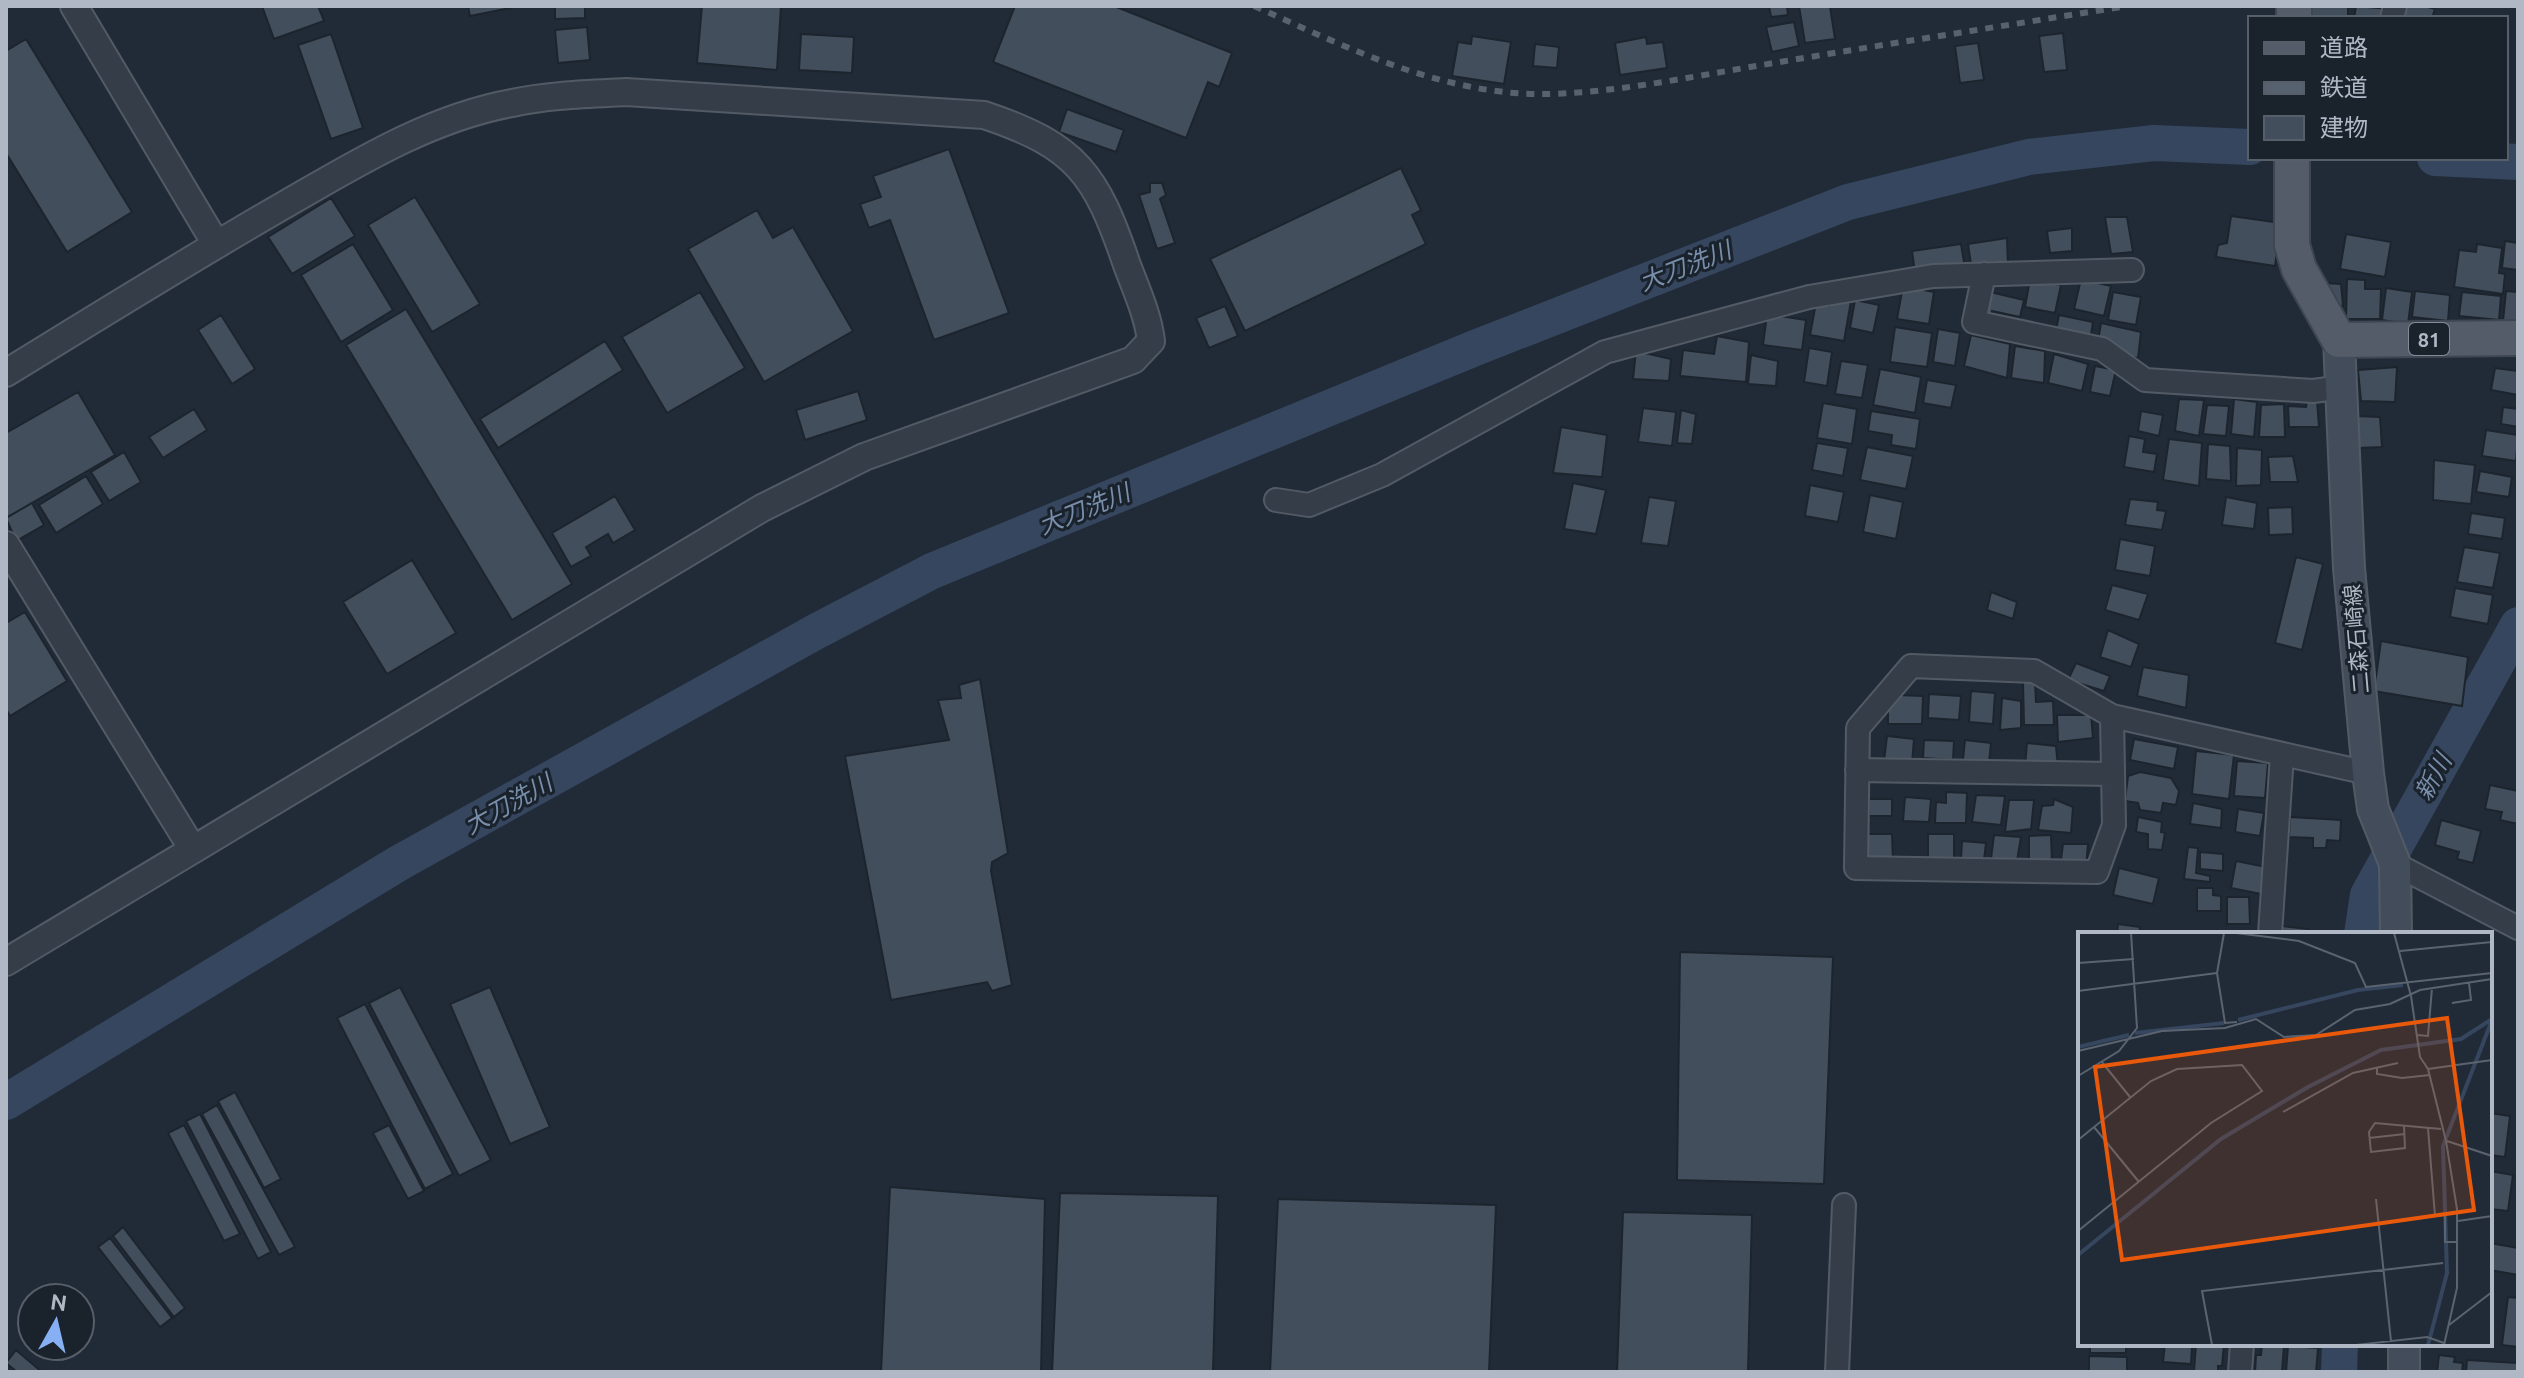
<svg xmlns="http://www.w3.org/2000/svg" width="2524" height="1378" font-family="Ubuntu,'Noto Sans JP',sans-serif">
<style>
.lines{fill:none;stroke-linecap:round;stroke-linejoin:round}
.river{stroke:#36465e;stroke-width:36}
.building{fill:#434e5c;stroke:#1c242e;stroke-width:2}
.minor-casing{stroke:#525b65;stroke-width:26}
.tertiary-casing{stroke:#525b65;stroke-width:30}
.secondary-casing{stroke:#525b65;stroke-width:34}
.primary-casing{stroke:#3e4651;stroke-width:38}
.minor{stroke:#353d48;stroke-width:22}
.tertiary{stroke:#353d48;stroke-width:26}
.secondary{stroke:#434c5b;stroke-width:30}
.primary{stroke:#535c68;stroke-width:34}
.rail{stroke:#57616f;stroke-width:6;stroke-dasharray:8 8;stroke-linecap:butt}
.labels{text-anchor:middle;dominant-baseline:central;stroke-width:6;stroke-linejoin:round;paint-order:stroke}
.shield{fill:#1a222c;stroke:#828b96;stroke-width:2}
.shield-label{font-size:20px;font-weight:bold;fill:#afb8c4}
.street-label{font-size:22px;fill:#afb8c4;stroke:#1a222c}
.water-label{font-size:24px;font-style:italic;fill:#788eab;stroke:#1a222c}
.inset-river{fill:none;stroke:#36465e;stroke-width:4}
.inset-road{fill:none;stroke:#5a636f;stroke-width:2}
.view{fill:#e8590c;fill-opacity:0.15;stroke:#e8590c;stroke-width:4}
.inset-edge{fill:none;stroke:#afb8c4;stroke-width:4}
</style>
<rect width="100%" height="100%" fill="#212b37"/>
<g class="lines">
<path class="river" d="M 2435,158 L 2518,162
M 2362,934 L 2368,895 L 2518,625
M 6,1102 L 399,863 L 817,631 L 932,571 L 1475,348 L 1848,202 L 2029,157 L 2154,143 L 2250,147
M 2339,1372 L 2340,1344"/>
</g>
<path class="building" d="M 262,6 L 318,6 L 324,21 L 274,39 Z
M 468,6 L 520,6 L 470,16 Z
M 555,6 L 585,6 L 585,18 L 555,19 Z
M 702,6 L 781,6 L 777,70 L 697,63 Z
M 1015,6 L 1114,6 L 1232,53 L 1219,87 L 1208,82 L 1186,138 L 993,62 Z
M 1769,6 L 1787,6 L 1788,15 L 1771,17 Z
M 1799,6 L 1830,6 L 1835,39 L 1805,43 Z
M 2312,6 L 2348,6 L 2348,18 L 2311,18 Z
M 2356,6 L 2389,9 L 2387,18 L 2354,18 Z
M 2401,6 L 2424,6 L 2435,9 L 2432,18 L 2397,18 Z
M 1794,22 L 1799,46 L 1772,52 L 1766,27 Z
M 587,27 L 590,60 L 558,63 L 555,30 Z
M 2063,33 L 2067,70 L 2044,72 L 2039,36 Z
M 331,34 L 363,128 L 331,139 L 298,45 Z
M 801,34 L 854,37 L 852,73 L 799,70 Z
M 1472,36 L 1511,42 L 1504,84 L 1452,76 L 1458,42 L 1471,44 Z
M 1646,37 L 1647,44 L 1663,42 L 1667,68 L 1620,75 L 1615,43 Z
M 26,39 L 132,212 L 67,252 L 6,153 L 6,51 Z
M 1978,43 L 1984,80 L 1960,83 L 1955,46 Z
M 1535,44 L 1559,47 L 1557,68 L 1533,66 Z
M 1067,109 L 1124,130 L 1116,152 L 1059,132 Z
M 949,149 L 1009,313 L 934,340 L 890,220 L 869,228 L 860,204 L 881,197 L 873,176 Z
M 1401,168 L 1421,210 L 1412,215 L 1426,244 L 1245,331 L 1210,259 Z
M 1150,183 L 1162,183 L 1166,195 L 1160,199 L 1175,243 L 1157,249 L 1139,195 L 1150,192 Z
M 415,197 L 480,304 L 432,332 L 368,225 Z
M 331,198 L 355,236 L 292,274 L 268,237 Z
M 757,210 L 773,238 L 793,227 L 853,331 L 764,382 L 688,249 Z
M 2231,216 L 2281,223 L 2275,266 L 2216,257 L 2218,245 L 2227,243 Z
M 2105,217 L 2127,217 L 2133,252 L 2111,254 Z
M 2072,228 L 2072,251 L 2050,253 L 2047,231 Z
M 2346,234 L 2391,242 L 2385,277 L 2340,269 Z
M 2007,238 L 2008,266 L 1972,271 L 1968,244 Z
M 2505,241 L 2518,243 L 2518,270 L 2502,268 Z
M 353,244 L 393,310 L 341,342 L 301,275 Z
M 1961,244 L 1965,268 L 1915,273 L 1912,251 Z
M 2477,244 L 2502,248 L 2499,273 L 2505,274 L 2503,294 L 2454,287 L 2459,250 L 2476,252 Z
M 2030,279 L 2061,285 L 2055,313 L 2025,307 Z
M 2081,279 L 2111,286 L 2104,316 L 2074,309 Z
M 2347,279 L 2365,280 L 2365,289 L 2381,289 L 2380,319 L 2346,319 Z
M 2324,283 L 2341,284 L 2343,306 L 2320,304 Z
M 1903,286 L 1934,292 L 1929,324 L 1897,319 Z
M 2386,288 L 2412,292 L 2408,324 L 2382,320 Z
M 1986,291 L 2024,300 L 2020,317 L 1992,311 L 1989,322 L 1979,319 Z
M 2415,291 L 2450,295 L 2448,321 L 2412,317 Z
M 2506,291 L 2518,292 L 2518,333 L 2502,331 Z
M 700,292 L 745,368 L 667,413 L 622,337 Z
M 2113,292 L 2141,297 L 2136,325 L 2108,320 Z
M 2462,292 L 2501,296 L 2499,320 L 2459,316 Z
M 1833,298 L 1851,301 L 1844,341 L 1810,335 L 1816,303 L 1829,306 Z
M 1855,300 L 1879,305 L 1873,333 L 1850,328 Z
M 1225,306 L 1238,336 L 1209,348 L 1196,318 Z
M 406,309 L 572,584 L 512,620 L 346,345 Z
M 1767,314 L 1806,320 L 1802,350 L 1763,345 Z
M 221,315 L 255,369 L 232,384 L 198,330 Z
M 2059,315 L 2093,322 L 2090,342 L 2055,335 Z
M 2101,323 L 2141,332 L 2138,358 L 2096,353 Z
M 1895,327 L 1932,333 L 1927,367 L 1890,362 Z
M 1938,329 L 1960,333 L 1955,366 L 1933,362 Z
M 1971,335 L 2010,344 L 2007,378 L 1964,366 Z
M 1717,336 L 1749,342 L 1746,382 L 1680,376 L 1683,350 L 1714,354 Z
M 605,341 L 623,370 L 498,448 L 480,419 Z
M 2015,346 L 2045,351 L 2044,383 L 2011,378 Z
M 1809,348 L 1832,352 L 1827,386 L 1804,382 Z
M 1636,351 L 1671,359 L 1669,381 L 1633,379 Z
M 2054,354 L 2088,364 L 2082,391 L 2048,383 Z
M 1751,355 L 1778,361 L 1776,386 L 1748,384 Z
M 1841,361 L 1868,365 L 1862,398 L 1835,394 Z
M 2095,366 L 2116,370 L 2110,396 L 2090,392 Z
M 2397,367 L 2395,402 L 2361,401 L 2358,370 Z
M 2518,367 L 2518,395 L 2491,390 L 2495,368 L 2517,371 Z
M 1880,369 L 1921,377 L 1915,413 L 1873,405 Z
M 1927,380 L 1956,385 L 1951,408 L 1923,403 Z
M 858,391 L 867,420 L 805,440 L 796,410 Z
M 78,392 L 115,455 L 6,518 L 6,433 Z
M 2179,399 L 2204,400 L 2199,436 L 2175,431 Z
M 2234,399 L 2257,402 L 2254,437 L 2231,434 Z
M 2307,400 L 2317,400 L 2319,427 L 2289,427 L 2288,406 L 2306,407 Z
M 1823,403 L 1857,409 L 1852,444 L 1817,438 Z
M 2284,404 L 2285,437 L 2259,437 L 2261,405 Z
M 2207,405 L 2229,406 L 2226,436 L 2203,434 Z
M 2503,407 L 2518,409 L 2518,427 L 2501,424 Z
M 1643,408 L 1676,412 L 1672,446 L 1638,442 Z
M 194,409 L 207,430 L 163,458 L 149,437 Z
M 1681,410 L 1696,414 L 1692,444 L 1677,443 Z
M 1871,411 L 1920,419 L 1916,449 L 1891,445 L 1892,435 L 1868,431 Z
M 2141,411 L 2163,415 L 2159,436 L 2138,431 Z
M 2357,416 L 2380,417 L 2382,447 L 2358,448 Z
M 1561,427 L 1607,435 L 1602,477 L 1553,473 Z
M 2486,430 L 2518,435 L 2516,461 L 2482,456 Z
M 2129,436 L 2145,439 L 2143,452 L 2157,454 L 2154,472 L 2124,467 Z
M 2169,439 L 2202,443 L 2199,486 L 2163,480 Z
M 1817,443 L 1848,448 L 1843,476 L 1812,470 Z
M 2208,444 L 2230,446 L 2231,481 L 2206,479 Z
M 1867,447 L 1913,456 L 1906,489 L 1860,480 Z
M 2237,448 L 2262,450 L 2261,485 L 2236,486 Z
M 124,452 L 141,482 L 109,501 L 91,472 Z
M 2293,456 L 2298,482 L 2270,482 L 2268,457 Z
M 2434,460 L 2475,465 L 2471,504 L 2433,500 Z
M 2480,471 L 2512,477 L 2509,497 L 2476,492 Z
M 86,476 L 103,504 L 56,533 L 39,505 Z
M 1573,483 L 1606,490 L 1596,534 L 1564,529 Z
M 1810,485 L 1844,492 L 1838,522 L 1805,516 Z
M 1870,495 L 1903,502 L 1896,539 L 1863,532 Z
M 615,496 L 635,530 L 613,543 L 608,534 L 586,547 L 591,556 L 571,567 L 552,533 Z
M 1649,497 L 1676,501 L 1668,546 L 1641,543 Z
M 2226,497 L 2257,503 L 2254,529 L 2222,525 Z
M 2130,499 L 2158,502 L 2157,510 L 2166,511 L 2162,530 L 2125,525 Z
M 32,503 L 44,525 L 16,541 L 6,518 Z
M 2292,507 L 2293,534 L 2269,535 L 2268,508 Z
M 2471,513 L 2505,518 L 2502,539 L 2468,534 Z
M 2120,539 L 2155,546 L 2150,576 L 2115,570 Z
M 2464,547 L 2500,553 L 2493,588 L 2457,582 Z
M 2296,557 L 2323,564 L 2302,650 L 2275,643 Z
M 412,560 L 456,633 L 387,674 L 343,602 Z
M 2112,585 L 2148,594 L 2139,620 L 2105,610 Z
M 2455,588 L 2493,595 L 2488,624 L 2450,617 Z
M 1991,592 L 2017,602 L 2013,619 L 1987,610 Z
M 25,612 L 67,681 L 10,716 L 6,709 L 6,623 Z
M 2108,630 L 2139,644 L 2131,667 L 2100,657 Z
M 2381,641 L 2468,657 L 2462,706 L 2374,691 Z
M 2076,663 L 2110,676 L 2104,691 L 2068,680 Z
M 2143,667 L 2189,675 L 2186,708 L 2137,696 Z
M 980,679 L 1008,853 L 992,862 L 991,871 L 1012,985 L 992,991 L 987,982 L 891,1000 L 845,756 L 949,740 L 938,700 L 961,698 L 959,685 Z
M 2023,682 L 2035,682 L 2036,702 L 2053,701 L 2054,725 L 2024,725 Z
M 1971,691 L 1995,693 L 1993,724 L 1969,722 Z
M 1929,694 L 1961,696 L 1959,720 L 1928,718 Z
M 1897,695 L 1923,696 L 1922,724 L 1888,724 L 1888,708 Z
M 2002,698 L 2021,701 L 2021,728 L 2000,730 Z
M 2057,715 L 2091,715 L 2093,738 L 2058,742 Z
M 1887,736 L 1914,739 L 1912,764 L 1884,761 Z
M 2134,739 L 2178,747 L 2174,769 L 2130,760 Z
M 1924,740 L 1954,741 L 1953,760 L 1923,758 Z
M 1965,740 L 1991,743 L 1989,763 L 1963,760 Z
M 2027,743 L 2056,746 L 2059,777 L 2024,779 Z
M 2196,751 L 2234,755 L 2229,799 L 2192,794 Z
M 2237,761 L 2268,763 L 2265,798 L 2234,796 Z
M 2140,772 L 2171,778 L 2179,791 L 2176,805 L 2163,803 L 2161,813 L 2140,810 L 2138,803 L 2125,801 L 2128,776 Z
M 2490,785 L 2518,791 L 2518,824 L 2500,820 L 2502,812 L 2485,809 Z
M 1946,792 L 1967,793 L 1966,823 L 1935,823 L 1936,802 L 1946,803 Z
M 1976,795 L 2005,796 L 2001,825 L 1972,822 Z
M 1905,797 L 1931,799 L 1929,822 L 1903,821 Z
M 1869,799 L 1892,799 L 1892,816 L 1869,816 Z
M 2054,799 L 2073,807 L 2071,833 L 2038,830 L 2042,806 L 2053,805 Z
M 2009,800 L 2034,800 L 2031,829 L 2005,832 Z
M 2193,803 L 2222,809 L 2221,828 L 2190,824 Z
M 2238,809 L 2264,813 L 2260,836 L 2235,832 Z
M 2138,817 L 2162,822 L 2161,832 L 2165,833 L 2162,850 L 2148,849 L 2148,834 L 2136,832 Z
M 2290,817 L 2341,820 L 2340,841 L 2327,840 L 2326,848 L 2313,848 L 2313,838 L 2289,837 Z
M 2441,820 L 2481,831 L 2473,863 L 2457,859 L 2459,852 L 2435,845 Z
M 1865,834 L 1892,834 L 1893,860 L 1866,861 Z
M 1928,834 L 1954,834 L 1954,860 L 1928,860 Z
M 1994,835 L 2021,837 L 2016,867 L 1990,867 Z
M 2051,835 L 2052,863 L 2029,864 L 2029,836 Z
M 1962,841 L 1986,843 L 1984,860 L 1961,858 Z
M 2063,844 L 2088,844 L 2086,867 L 2060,867 Z
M 2188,847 L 2198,848 L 2196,873 L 2210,876 L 2210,882 L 2184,879 Z
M 2200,852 L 2223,854 L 2223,871 L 2200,869 Z
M 2236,861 L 2266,867 L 2261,894 L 2231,888 Z
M 2119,868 L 2159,878 L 2153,904 L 2113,895 Z
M 2197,888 L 2213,888 L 2213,895 L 2221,896 L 2221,911 L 2197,911 Z
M 2227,897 L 2249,897 L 2250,924 L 2227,924 Z
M 2118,924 L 2140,927 L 2139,934 L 2117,934 Z
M 2282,926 L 2308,929 L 2307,934 L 2281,934 Z
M 1680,952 L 1833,957 L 1824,1184 L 1677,1180 Z
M 400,987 L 491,1160 L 459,1176 L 369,1003 Z
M 490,987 L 550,1127 L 510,1144 L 450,1004 Z
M 365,1004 L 453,1174 L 425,1189 L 337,1018 Z
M 235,1092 L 281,1179 L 264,1188 L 218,1101 Z
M 217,1105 L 295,1247 L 279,1255 L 202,1114 Z
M 2490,1113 L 2510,1116 L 2505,1157 L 2490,1155 Z
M 200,1114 L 271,1252 L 258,1259 L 186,1121 Z
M 184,1125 L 240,1234 L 224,1241 L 168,1133 Z
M 389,1125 L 424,1191 L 408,1199 L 373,1133 Z
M 2490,1171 L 2513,1175 L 2508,1211 L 2490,1209 Z
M 890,1187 L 1045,1199 L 1041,1372 L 881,1372 Z
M 1060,1193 L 1218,1196 L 1213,1372 L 1052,1372 Z
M 1278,1199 L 1496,1205 L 1489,1372 L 1270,1372 Z
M 1623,1212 L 1752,1215 L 1748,1372 L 1617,1372 Z
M 123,1227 L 185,1308 L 174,1317 L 113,1236 Z
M 110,1238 L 172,1318 L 160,1327 L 98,1247 Z
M 2490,1243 L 2518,1248 L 2518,1275 L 2490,1270 Z
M 2508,1297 L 2518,1298 L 2518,1347 L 2502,1345 Z
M 2090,1344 L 2126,1344 L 2126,1353 L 2090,1353 Z
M 2165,1344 L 2192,1346 L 2191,1364 L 2163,1362 Z
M 2196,1344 L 2224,1344 L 2222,1366 L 2218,1366 L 2218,1372 L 2194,1371 Z
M 2262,1344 L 2284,1346 L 2282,1372 L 2255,1372 L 2256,1355 L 2261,1355 Z
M 2288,1346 L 2318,1348 L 2316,1372 L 2286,1372 Z
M 16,1350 L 42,1372 L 17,1372 L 6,1363 Z
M 2439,1355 L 2455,1357 L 2454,1362 L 2463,1363 L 2462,1372 L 2437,1372 Z
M 2089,1356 L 2127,1357 L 2127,1372 L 2089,1372 Z
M 2467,1360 L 2518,1363 L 2518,1372 L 2466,1372 Z"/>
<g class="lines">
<g class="minor-casing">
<path id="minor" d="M 2392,18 L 2395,6
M 1984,274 L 1974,322 L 2102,349 L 2145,380 L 2313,391 L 2343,387
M 1276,500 L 1309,505 L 1382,475 L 1605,352 L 1809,297 L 1933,276 L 2132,270
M 2112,716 L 2114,825 L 2097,872 L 1856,868 L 1858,728 L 1911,666 L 2034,671 L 2112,716 L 2368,773
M 1857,770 L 2113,774
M 2395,864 L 2518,928
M 2270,934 L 2282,755
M 1837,1372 L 1844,1205
M 2240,1372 L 2242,1344"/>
</g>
<g class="tertiary-casing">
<path id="tertiary" d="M 74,6 L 216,244
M 6,373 C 99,316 192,258 286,204 C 357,163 430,118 512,103 C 549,95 588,94 626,92 L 984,115 C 1077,146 1096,174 1127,265 C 1136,289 1148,315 1151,341 L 1133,360 L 864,457 L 762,508 L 6,962
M 6,545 L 192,848"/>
</g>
<g class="secondary-casing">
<path id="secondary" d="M 2339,340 L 2349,568 L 2368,773 L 2373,809 L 2395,864 L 2396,934
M 2404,1372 L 2404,1344"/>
</g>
<g class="primary-casing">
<path id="primary" d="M 2294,6 L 2294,18
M 2292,158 L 2292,245 L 2299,269 L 2339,340 L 2518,338"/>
</g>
<use href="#minor" class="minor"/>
<use href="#tertiary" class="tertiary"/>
<use href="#secondary" class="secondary"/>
<use href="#primary" class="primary"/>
<path class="rail" d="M 1254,6 C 1335,42 1415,82 1504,92 C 1576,101 1684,78 1756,66 C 1880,45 2003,26 2127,6"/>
</g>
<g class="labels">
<rect class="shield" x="2409" y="323" width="40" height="32" rx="6"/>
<g class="shield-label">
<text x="2429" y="339">81</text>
</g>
<g class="street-label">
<text transform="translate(2356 639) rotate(-95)">二森石崎線</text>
</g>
<g class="water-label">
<text transform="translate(1685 266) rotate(-21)">大刀洗川</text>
<text transform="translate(1084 509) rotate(-22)">大刀洗川</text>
<text transform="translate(2433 777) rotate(-61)">新川</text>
<text transform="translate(508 804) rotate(-29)">大刀洗川</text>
</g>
</g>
<g transform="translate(2078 932)">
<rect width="414" height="414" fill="#212b37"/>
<path class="inset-river" d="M 160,88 L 280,58 L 325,53M 57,101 L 146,91M 0,115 L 51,103M 0,323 L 143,207 L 230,155 L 303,118 L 383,107 L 414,87M 350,413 L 369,341 L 365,214 L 414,88"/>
<path class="inset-road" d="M 146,1 L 139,41 L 147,91 L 159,90M 158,1 L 221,9 L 277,31 L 288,55 L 414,41M 316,1 L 333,64 L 342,125 L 350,137 L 368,209 L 379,277 L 379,356 L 366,413M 322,19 L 414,10M 0,31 L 56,27M 0,59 L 139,41M 374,71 L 393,68 L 391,51M 339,103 L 350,104 L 354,56M 0,119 L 84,99 L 147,96 L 178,87 L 206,105 L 238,103 L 277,78 L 312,72 L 342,58 L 414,47M 23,129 L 52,165M 299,135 L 299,142 L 324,146 L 352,143M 350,137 L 414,128M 0,144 L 41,119 L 59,96 L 53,1M 205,180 L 275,141 L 320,131M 326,194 L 327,216 L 293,220 L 291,200 L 297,191 L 363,197M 16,195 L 61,250M 350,196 L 357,284 L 367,283 L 367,310 L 380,310M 291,206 L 327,202M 0,208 L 73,149 L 99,137 L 164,133 L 184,159 L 133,191 L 0,299M 369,209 L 414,224M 298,267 L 313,409M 380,289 L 414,284M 371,393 L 414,360M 134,413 L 124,359 L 365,331M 278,413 L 349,405 L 366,411"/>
<path class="view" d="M 369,86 L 396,278 L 44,328 L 17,135 Z"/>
<rect width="414" height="414" class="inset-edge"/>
</g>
<rect width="2524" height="1378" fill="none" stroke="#afb8c4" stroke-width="16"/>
<rect x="2248" y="16" width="260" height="144" fill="#1a222c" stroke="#565e69" stroke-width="2"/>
<rect x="2264" y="42" width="40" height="12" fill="#535c68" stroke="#565e69" stroke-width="2"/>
<text x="2320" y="56" font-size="24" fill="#afb8c4">道路</text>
<rect x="2264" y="82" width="40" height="12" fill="#57616f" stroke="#565e69" stroke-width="2"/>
<text x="2320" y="96" font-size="24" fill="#afb8c4">鉄道</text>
<rect x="2264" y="116" width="40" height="24" fill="#434e5c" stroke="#565e69" stroke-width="2"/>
<text x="2320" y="136" font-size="24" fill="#afb8c4">建物</text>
<g transform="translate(56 1322) rotate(8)"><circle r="38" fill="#1a222c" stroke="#565e69" stroke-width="2"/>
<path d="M0-6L14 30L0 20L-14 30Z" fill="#86b0f3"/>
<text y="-12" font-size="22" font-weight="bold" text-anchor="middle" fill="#afb8c4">N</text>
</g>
</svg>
